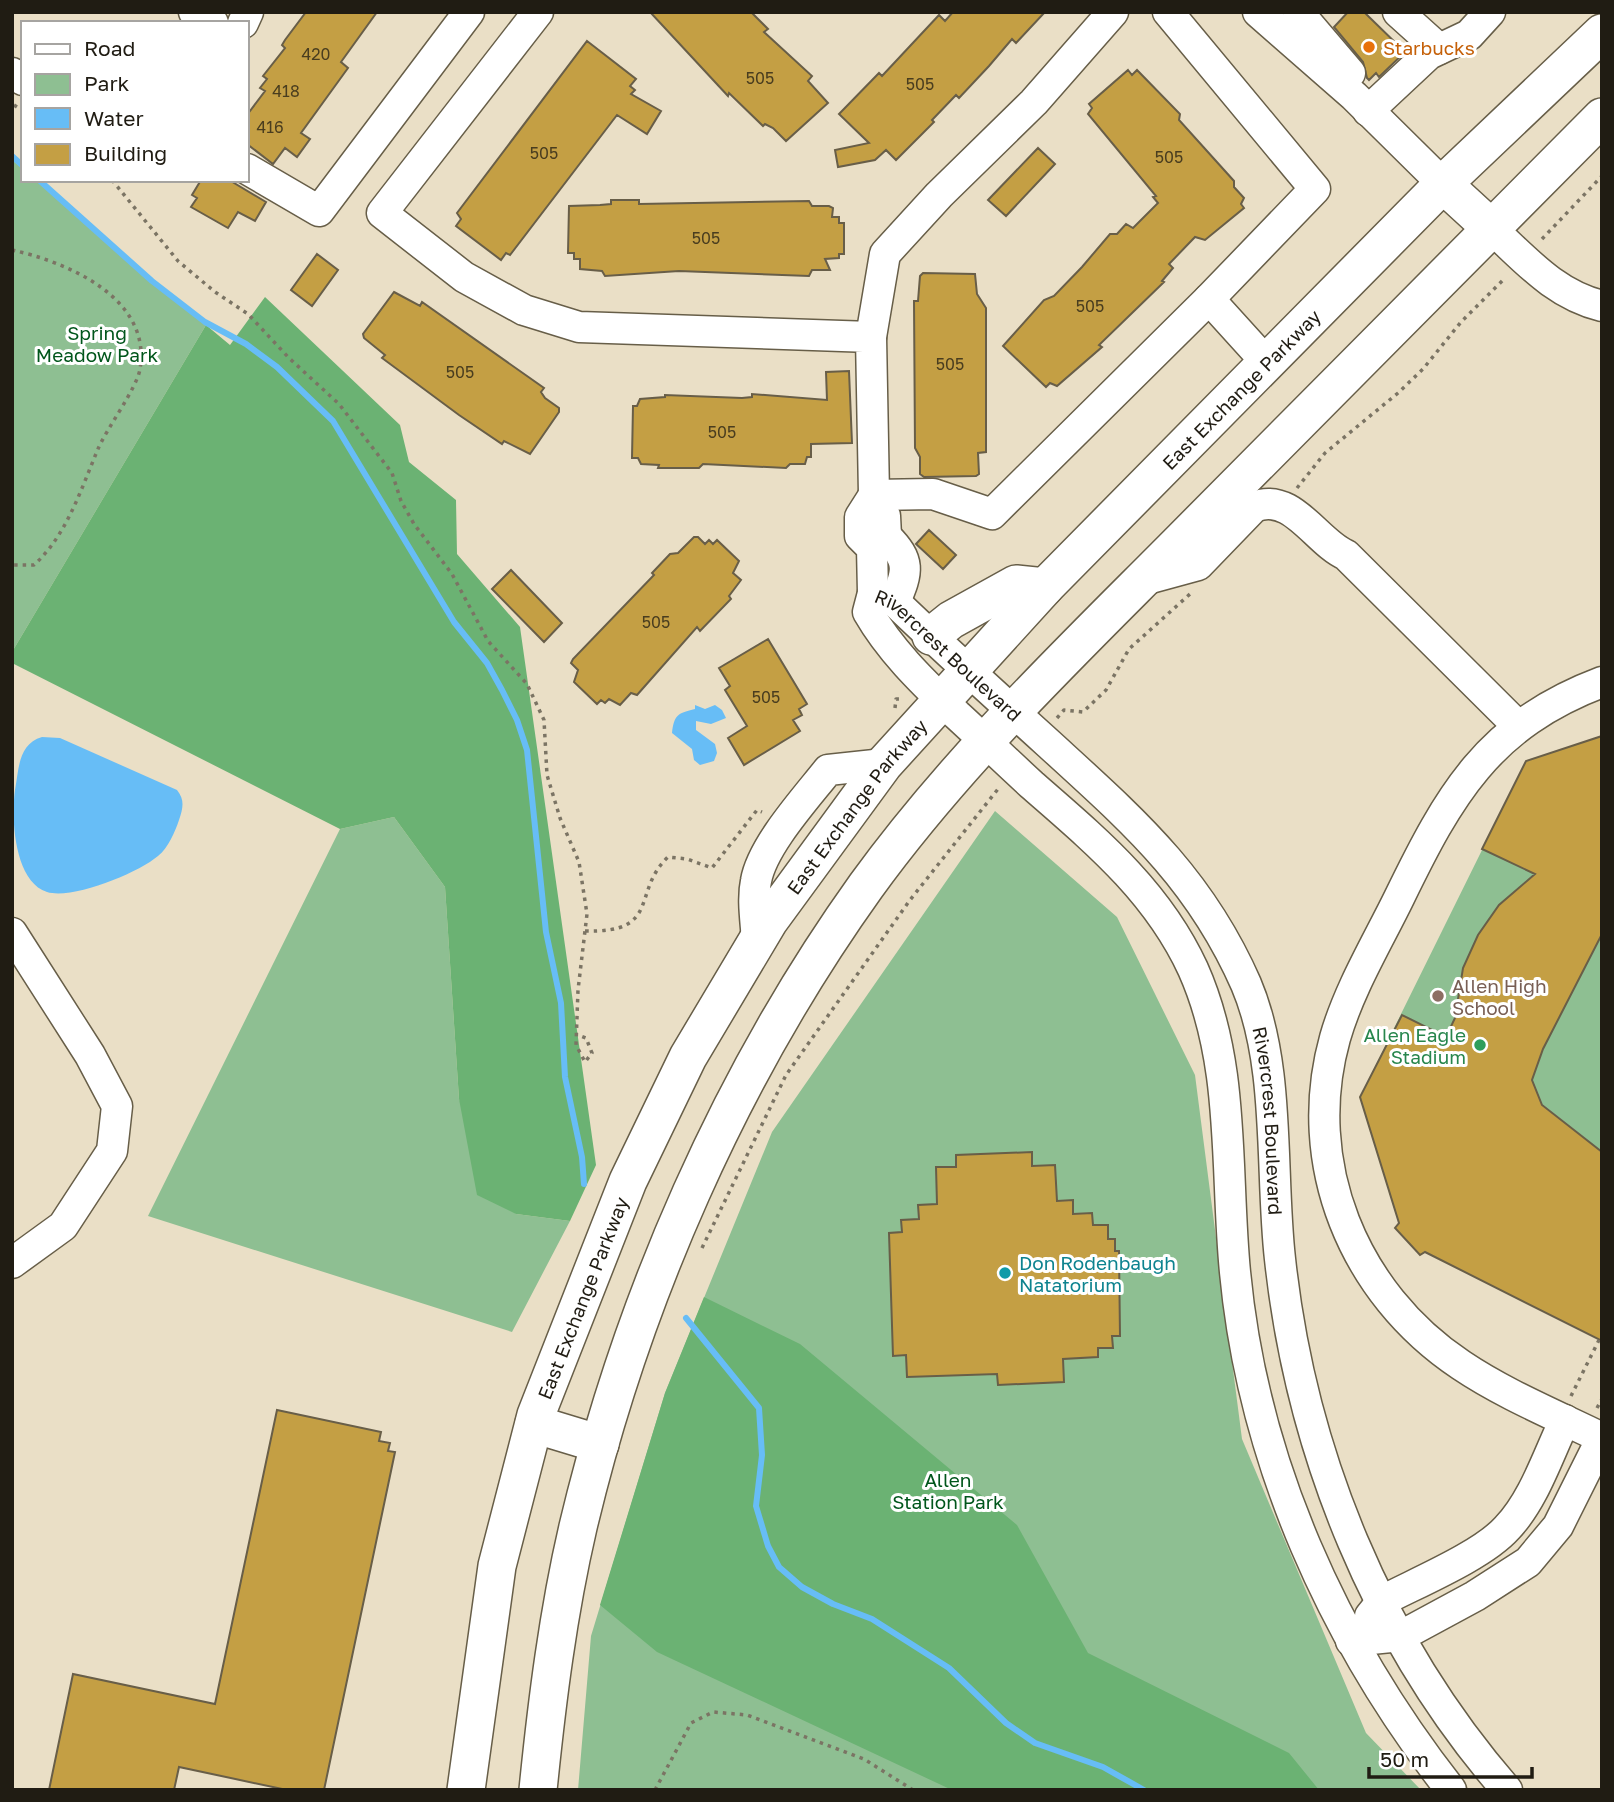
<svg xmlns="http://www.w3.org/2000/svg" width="1614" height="1802" font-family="'Golos Text',sans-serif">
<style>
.green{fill:#8ebf92}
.forest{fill:#6bb273}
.water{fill:#67bdf6}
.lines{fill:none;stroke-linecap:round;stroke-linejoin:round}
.stream{stroke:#67bdf6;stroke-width:6}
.building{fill:#c49f44;stroke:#685e48;stroke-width:2}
.minor-casing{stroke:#675e48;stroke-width:33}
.major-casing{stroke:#675e48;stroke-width:40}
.path{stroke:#7b7464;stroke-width:3.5;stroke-dasharray:3.5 5;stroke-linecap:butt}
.minor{stroke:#fff;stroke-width:30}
.major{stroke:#fff;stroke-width:37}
.food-dot{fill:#e8710a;stroke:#fff;stroke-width:2.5}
.education-dot{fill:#8d6e63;stroke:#fff;stroke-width:2.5}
.leisure-dot{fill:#2e9e5b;stroke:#fff;stroke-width:2.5}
.culture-dot{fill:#0f9aa8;stroke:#fff;stroke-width:2.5}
.labels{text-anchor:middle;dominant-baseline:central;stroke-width:6;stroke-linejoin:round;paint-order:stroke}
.number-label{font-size:16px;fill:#493d1f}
.food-label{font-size:19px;fill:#c56008;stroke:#fff;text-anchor:start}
.park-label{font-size:19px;fill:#00561b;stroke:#fff}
.street-label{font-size:19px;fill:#201c13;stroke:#fff}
.education-label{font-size:19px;fill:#785e54;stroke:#fff;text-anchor:start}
.leisure-label{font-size:19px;fill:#27864d;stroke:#fff;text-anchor:end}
.culture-label{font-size:19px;fill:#0d838f;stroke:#fff;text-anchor:start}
</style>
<rect width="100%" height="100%" fill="#eadfc6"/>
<path class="green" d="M 12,160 L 23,169 L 23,180 L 36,180 L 206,325 L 12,652 Z
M 1602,736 L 1602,1341 L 1568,1324 L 1579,1301 L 1553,1289 L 1543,1311 L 1425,1252 L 1420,1255 L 1395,1228 L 1399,1223 L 1360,1097 L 1526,761 Z
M 995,811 L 1117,917 L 1195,1075 L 1242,1439 L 1366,1733 L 1421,1790 L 578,1790 L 591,1636 L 665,1393 L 772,1132 Z
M 394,817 L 445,887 L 459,1099 L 516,1214 L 570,1221 L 512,1332 L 148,1216 L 340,829 Z"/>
<path class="forest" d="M 265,297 L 400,425 L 409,462 L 456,500 L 457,554 L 520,627 L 596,1165 L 570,1221 L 516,1214 L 477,1195 L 459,1099 L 445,887 L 394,817 L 340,829 L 12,663 L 12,652 L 206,325 L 230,345 Z
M 704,1297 L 800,1344 L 1017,1525 L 1088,1653 L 1289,1753 L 1319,1790 L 952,1790 L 657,1652 L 600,1605 L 665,1393 Z"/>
<path class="water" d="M 695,705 L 705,709 L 715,705 L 722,710 L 726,718 L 711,724 L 696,721 L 696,730 L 715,744 L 717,753 L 714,761 L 700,765 L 694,760 L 692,749 L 672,733 C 674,715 678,713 695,709 Z
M 42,737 L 60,738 L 177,790 C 185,800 183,808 179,820 C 175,832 168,848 158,856 C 138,873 72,900 47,892 C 14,881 11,818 15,790 C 19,769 18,744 42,737 Z"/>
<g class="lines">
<path class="stream" d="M 12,156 L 23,166
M 39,180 L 152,281 L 205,322 L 246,344 L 277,367 L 333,421 L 454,622 L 487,663 L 502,690 L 517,720 L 527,750 L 546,932 L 561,1003 L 565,1077 L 582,1157 L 584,1184
M 686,1318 L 759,1408 L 762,1455 L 756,1506 L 768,1546 L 779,1567 L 802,1587 L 833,1604 L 872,1619 L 949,1668 L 1006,1723 L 1035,1743 L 1103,1767 L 1144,1790"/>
</g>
<path class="building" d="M 306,12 L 377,12 L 341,62 L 348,68 L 301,133 L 310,139 L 297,157 L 285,148 L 273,164 L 247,144 L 247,115 L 265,91 L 260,88 L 267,79 L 263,76 L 285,48 L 282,45 L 285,40 Z
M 650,12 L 751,12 L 768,29 L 764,32 L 812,76 L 808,81 L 828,103 L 786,141 L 773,128 L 765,124 L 763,126 L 729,93 L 728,96 Z
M 953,12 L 1045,12 L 1016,43 L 1012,39 L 989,66 L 959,98 L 956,95 L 932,120 L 934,122 L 896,160 L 886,150 L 875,160 L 838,167 L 835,150 L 869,143 L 839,114 L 879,73 L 882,76 L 939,15 L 945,21 Z
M 1348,12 L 1364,12 L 1405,52 L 1379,77 L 1376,73 L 1369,80 L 1367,78 L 1363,62 L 1334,27 Z
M 587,41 L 636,79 L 630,86 L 635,90 L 631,94 L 661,111 L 647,134 L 617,115 L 510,255 L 506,253 L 501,260 L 456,226 L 461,219 L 457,213 Z
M 1128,70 L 1132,75 L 1137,70 L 1180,114 L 1179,120 L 1234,181 L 1234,187 L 1244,198 L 1241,204 L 1244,208 L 1205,240 L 1195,237 L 1169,264 L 1173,268 L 1162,281 L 1164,282 L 1099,345 L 1102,347 L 1057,386 L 1050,383 L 1046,387 L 1003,346 L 1044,300 L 1054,296 L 1082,267 L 1110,234 L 1117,234 L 1126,224 L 1133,228 L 1158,203 L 1153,197 L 1156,196 L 1088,114 L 1092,108 L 1089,104 Z
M 1038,148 L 1055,164 L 1006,216 L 988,200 Z
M 201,180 L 229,180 L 266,202 L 255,221 L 238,212 L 228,228 L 191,207 L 197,198 L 192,195 Z
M 611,200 L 639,200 L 639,204 L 809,201 L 812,206 L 829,206 L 833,208 L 832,217 L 839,217 L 839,223 L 844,223 L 844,254 L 839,254 L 839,258 L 825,259 L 830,270 L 812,270 L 809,276 L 679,271 L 605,276 L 602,271 L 580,269 L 580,259 L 574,259 L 574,253 L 568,253 L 569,206 L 600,205 L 611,204 Z
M 317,254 L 338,270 L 312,306 L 291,290 Z
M 923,273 L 975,274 L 977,294 L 986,308 L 986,452 L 978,453 L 979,474 L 976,476 L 924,477 L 920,474 L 920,457 L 915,448 L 914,301 L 918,301 L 920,276 Z
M 394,292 L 420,306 L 422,302 L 544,388 L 541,392 L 545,398 L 559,408 L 559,412 L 530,454 L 504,441 L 502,444 L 459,415 L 382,358 L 385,355 L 364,338 L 363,334 Z
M 849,371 L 852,443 L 811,444 L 811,457 L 807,457 L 805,464 L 790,464 L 786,468 L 703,464 L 699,468 L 658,468 L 659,465 L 641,464 L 638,458 L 632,458 L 633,406 L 637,406 L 640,399 L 665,397 L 665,395 L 742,398 L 752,397 L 752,394 L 827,400 L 826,372 Z
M 929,530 L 956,555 L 943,569 L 916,544 Z
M 694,537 L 698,537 L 705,544 L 709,540 L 713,544 L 717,540 L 739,561 L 733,573 L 741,580 L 729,596 L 731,599 L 700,631 L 697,627 L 637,695 L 631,693 L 620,705 L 609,699 L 605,703 L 601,700 L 597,704 L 574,682 L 578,670 L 571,663 L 573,659 L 654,575 L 652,573 L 670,554 L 678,553 Z
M 511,570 L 562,623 L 544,642 L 492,589 Z
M 768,639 L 807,704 L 799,709 L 802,715 L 793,720 L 800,731 L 744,765 L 728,738 L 747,726 L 725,690 L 730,686 L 719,668 Z
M 1602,736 L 1602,934 L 1543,1049 L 1532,1080 L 1542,1105 L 1602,1152 L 1602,1341 L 1425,1252 L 1420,1255 L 1395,1228 L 1399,1223 L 1360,1097 L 1402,1015 L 1446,1037 L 1455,1018 L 1463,968 L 1478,935 L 1499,905 L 1535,874 L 1482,849 L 1526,761 Z
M 1032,1152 L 1032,1166 L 1055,1165 L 1057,1201 L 1073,1200 L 1073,1214 L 1092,1213 L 1093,1225 L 1108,1225 L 1108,1239 L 1115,1239 L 1115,1251 L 1119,1251 L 1120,1336 L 1112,1336 L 1113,1348 L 1098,1348 L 1098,1357 L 1063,1359 L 1064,1382 L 998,1385 L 997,1374 L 907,1377 L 906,1355 L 893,1356 L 889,1233 L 902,1232 L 901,1220 L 919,1219 L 918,1205 L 937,1204 L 936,1167 L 956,1167 L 956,1155 Z
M 277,1410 L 381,1432 L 379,1441 L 390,1443 L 388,1451 L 395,1452 L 324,1790 L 287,1790 L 179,1767 L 174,1790 L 49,1790 L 73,1674 L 215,1704 Z"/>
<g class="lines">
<g class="minor-casing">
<g id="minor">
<path d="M 194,12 L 213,23"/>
<path d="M 538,12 L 382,213 L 464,277 L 524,310 L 579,327 L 871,337 L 874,495 L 885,516 L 886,536 L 872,548"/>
<path d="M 1258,12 L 1354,96 L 1443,184"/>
<path d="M 1298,12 L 1350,73"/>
<path d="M 1398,12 L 1439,49"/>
<path d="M 243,23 L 248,12"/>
<path d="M 12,73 L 23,80"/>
<path d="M 1368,111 L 1429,54 L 1469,35 L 1490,12"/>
<path d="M 247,169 L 319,211 L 469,12"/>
<path d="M 1491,228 C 1526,260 1554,294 1602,306"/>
<path d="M 1209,299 L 1267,363"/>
<path d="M 871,337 L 885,254 L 939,195 L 1034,102 L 1113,12"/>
<path d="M 874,495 L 860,517 L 860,536 L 872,548 L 873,593 L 868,612 C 891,652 924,683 957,715 C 982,738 1007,762 1032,785 C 1095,840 1157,891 1193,969 C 1236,1065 1225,1170 1235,1272 C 1253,1462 1334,1641 1451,1790"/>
<path d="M 874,495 L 933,494 L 992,514 L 1209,299 L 1315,189 L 1168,12"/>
<path d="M 886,536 C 911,561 908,571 895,602"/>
<path d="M 1143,580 L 1198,565 L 1254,507 C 1292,491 1316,542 1346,555 L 1518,726"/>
<path id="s1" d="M 873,593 L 895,602 C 945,650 997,697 1049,744 C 1132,820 1199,877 1246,984 C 1281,1066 1270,1171 1280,1259 C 1301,1453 1378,1642 1507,1790"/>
<path d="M 1602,682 C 1488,725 1449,795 1399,898 C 1377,943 1349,989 1335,1038 C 1300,1163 1353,1293 1461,1365 C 1504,1394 1555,1415 1602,1438"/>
<path d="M 12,933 L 90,1055 L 117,1106 L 112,1151 L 63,1226 L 12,1263"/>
<path d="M 757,942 C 756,922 752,900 756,881 C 762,846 806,798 828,770 L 884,764"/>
<path d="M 1370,1616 L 1382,1601 C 1416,1583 1482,1556 1507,1528 C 1534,1500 1548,1455 1565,1420"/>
<path d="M 1351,1641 L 1401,1636 L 1475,1596 L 1528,1562 L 1558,1526 L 1602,1438"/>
</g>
</g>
<g class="major-casing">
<g id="major">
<path d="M 1443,184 L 1491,228"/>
<path d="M 931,636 L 951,620 L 1016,584 L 1045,587"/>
<path d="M 534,1424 L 600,1444"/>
<path id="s2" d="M 466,1790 L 497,1566 L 536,1415 L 628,1181 L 688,1057 L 769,921 L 884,764 L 1045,587 L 1443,184 L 1602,33"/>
<path d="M 538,1790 C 547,1701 558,1613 578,1527 C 632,1300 730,1076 866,886 C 958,759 1073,650 1183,539 C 1323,398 1462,258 1602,117"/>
</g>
</g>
<path class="path" d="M 14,105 L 23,111
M 112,180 L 178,261 L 215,292 L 248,314 L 289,358 L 339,404 L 392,473 L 401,501 L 414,524 L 452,574 L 488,641 L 527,684 L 544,720 L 547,775 L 560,818 L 579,862 L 587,914 L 578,990 L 576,1045 L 585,1062 L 592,1053 L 586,1038 L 576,1034
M 1542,239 L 1602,176
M 12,250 C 67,262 152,298 140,369 C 137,388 107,428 98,449 C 81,489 67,535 34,565 L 12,565
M 1297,488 L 1325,453 L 1398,393 L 1423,369 L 1461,322 L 1505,278
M 895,708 L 896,699 L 903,699
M 1057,718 L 1064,710 L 1083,712 L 1106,690 L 1129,649 L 1190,594
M 585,931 C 662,933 631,892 668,857 L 687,859 L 712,868 L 757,810 L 762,812
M 702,1248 L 786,1075 L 910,900 L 998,789
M 1571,1396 L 1599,1340
M 1597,1408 L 1602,1399
M 655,1790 L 691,1723 L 713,1712 L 747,1715 L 864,1759 L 913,1790"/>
<use href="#minor" class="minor"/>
<use href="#major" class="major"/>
</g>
<circle class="food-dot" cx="1369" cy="47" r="7"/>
<circle class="education-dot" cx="1438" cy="996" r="7"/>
<circle class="leisure-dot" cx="1480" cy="1045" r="7"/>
<circle class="culture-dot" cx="1005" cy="1273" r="7"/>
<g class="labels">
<g class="number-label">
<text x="316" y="54">420</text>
<text x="760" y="78">505</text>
<text x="920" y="84">505</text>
<text x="286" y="91">418</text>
<text x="270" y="127">416</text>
<text x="544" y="153">505</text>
<text x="1169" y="157">505</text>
<text x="706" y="238">505</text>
<text x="1090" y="306">505</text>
<text x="950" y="364">505</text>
<text x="460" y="372">505</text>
<text x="722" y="432">505</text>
<text x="656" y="622">505</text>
<text x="766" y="697">505</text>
</g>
<g class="food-label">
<text x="1383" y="47">Starbucks</text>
</g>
<g class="park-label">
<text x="97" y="332">Spring<tspan x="97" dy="22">Meadow Park</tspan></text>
<text x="948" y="1479">Allen<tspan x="948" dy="22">Station Park</tspan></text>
</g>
<g class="street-label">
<text stroke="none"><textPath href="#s2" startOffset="1642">East Exchange Parkway</textPath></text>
<text stroke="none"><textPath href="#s1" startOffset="98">Rivercrest Boulevard</textPath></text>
<text stroke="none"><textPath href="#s2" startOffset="1074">East Exchange Parkway</textPath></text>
<text stroke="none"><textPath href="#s1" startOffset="686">Rivercrest Boulevard</textPath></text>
<text stroke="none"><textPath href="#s2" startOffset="508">East Exchange Parkway</textPath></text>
</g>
<g class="education-label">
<text x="1452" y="985">Allen High<tspan x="1452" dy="22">School</tspan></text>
</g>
<g class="leisure-label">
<text x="1466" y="1034">Allen Eagle<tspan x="1466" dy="22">Stadium</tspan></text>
</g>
<g class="culture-label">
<text x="1019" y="1262">Don Rodenbaugh<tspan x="1019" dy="22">Natatorium</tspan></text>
</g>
</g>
<rect width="1614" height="1802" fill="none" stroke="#201c13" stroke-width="28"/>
<rect x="21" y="21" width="228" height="161" fill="#ffffff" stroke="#a6a4a1" stroke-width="2"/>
<rect x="35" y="44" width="35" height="10" fill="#ffffff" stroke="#a6a4a1" stroke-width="2"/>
<text x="84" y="56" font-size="21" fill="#201c13">Road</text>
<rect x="35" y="74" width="35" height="21" fill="#8ebf92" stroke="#a6a4a1" stroke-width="2"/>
<text x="84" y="91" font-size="21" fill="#201c13">Park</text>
<rect x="35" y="108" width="35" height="21" fill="#67bdf6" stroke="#a6a4a1" stroke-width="2"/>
<text x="84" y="126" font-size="21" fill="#201c13">Water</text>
<rect x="35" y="144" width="35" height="21" fill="#c49f44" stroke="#a6a4a1" stroke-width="2"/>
<text x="84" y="161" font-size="21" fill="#201c13">Building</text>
<path d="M1369 1767v10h163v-10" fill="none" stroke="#201c13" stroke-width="3.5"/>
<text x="1380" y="1767" font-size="21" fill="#201c13" stroke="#ffffff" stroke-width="5" paint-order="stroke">50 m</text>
</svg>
